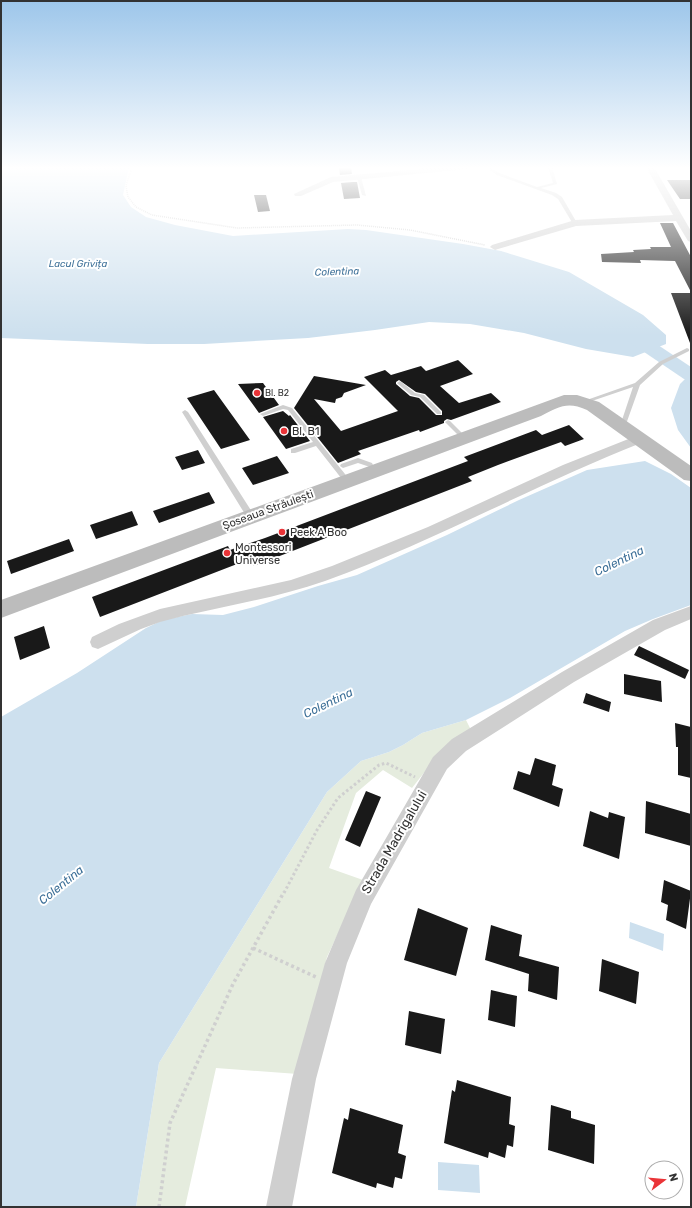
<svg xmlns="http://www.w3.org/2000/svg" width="692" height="1208" font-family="Rubik,sans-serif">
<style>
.green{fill:#e5ecde}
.water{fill:#cde0ee}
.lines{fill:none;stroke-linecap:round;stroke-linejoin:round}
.river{fill:#cde0ee;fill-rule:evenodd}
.building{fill:#191919;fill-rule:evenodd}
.path-far2{stroke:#cfcfcf;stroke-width:1.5;stroke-dasharray:1 1;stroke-linecap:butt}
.path-far1{stroke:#cfcfcf;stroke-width:3;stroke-dasharray:2.5 2.5;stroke-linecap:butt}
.path{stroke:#cfcfcf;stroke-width:3.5;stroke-dasharray:3 3;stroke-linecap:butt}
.lane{fill:#cfcfcf;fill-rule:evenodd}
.street{fill:#cfcfcf;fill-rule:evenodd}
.secondary{fill:#bcbcbc;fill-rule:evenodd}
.poi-dot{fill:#ea3438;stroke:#fff;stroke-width:1.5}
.labels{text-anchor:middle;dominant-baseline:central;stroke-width:4;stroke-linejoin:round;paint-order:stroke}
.far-poi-label{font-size:9px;fill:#323232;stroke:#fff;text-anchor:start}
.far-water-label{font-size:10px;font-style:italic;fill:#3d7098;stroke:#fff}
.poi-label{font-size:11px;fill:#323232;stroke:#fff;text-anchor:start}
.street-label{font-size:11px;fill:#323232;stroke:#fff}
.water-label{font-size:12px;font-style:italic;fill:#3d7098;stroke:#fff}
.near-street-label{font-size:13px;fill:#323232;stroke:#fff}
</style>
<rect width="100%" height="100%" fill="#fff"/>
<path class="green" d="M 466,720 L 471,730 L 434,760 L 412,788 L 383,770 L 356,793 L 329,868 L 363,880 L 327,957 L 298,1074 L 216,1068 L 185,1207 L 136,1207 L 159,1063 L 327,792 L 361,761 L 389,752 L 403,745 L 422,733 Z"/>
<path class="water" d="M 1,167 L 129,167 L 123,195 L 131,207 L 146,217 L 175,225 L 233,236 L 348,229 L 366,230 L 463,244 L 501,251 L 569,272 L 643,315 L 666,335 L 666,344 L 633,357 L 586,349 L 524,333 L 470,324 L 429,322 L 375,330 L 308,338 L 204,344 L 148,344 L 1,338 Z
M 681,365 L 691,369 L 691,448 L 678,430 L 671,408 L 680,384 L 685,379 L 671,367 Z
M 645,461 L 671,474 L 691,488 L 691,605 L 653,619 L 625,631 L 510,698 L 466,720 L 422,733 L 403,745 L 389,752 L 361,761 L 327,792 L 159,1063 L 136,1207 L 1,1207 L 1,717 L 77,673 L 146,628 L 163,620 L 192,614 L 223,615 L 254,607 L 318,586 L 357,575 L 447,535 L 519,500 L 587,470 Z
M 630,922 L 664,934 L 663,951 L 629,938 Z
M 438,1162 L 479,1165 L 480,1193 L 438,1190 Z"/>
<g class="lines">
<path class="river" d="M 625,326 L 631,327 L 691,367 L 691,381 L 684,379 L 619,335 L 616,331 L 619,327 Z"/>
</g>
<path class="building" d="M 339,167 L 351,167 L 352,174 L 340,175 Z
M 667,180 L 691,180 L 691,199 L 680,199 Z
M 353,182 L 357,182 L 360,198 L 344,199 L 341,183 Z
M 254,195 L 266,195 L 270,211 L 258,212 Z
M 660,223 L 673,223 L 691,257 L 691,292 L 675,261 L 640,260 L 641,263 L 602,262 L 601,254 L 634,252 L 633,250 L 651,249 L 650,247 L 671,247 Z
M 671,293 L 691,293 L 691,343 L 690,343 Z
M 458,360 L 473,374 L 440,386 L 459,403 L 491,393 L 501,402 L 451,420 L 447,419 L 444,421 L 444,423 L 420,432 L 419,430 L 358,451 L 361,454 L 338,463 L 294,408 L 314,376 L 366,385 L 344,393 L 342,397 L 336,399 L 335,403 L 314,399 L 341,431 L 398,411 L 364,377 L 385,370 L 391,375 L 421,366 L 426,371 ZM 399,380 L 416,392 L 425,394 L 442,411 L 442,415 L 436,415 L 419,398 L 410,396 L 396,384 L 396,382 Z
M 263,383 L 279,405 L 259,413 L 238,384 Z
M 214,390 L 250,440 L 221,449 L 187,398 Z
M 283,411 L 289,416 L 290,415 L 310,441 L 286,449 L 263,417 Z
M 569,425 L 584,439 L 565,446 L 561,442 L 498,465 L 468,477 L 472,481 L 254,566 L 250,559 L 100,617 L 92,597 L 228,546 L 230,550 L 265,538 L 468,461 L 464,457 L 536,430 L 542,435 Z
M 198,450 L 205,463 L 182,470 L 175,457 Z
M 277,456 L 289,473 L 253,485 L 242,468 Z
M 209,492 L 215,503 L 159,523 L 153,511 Z
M 132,511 L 138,525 L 96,539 L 90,525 Z
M 69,539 L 74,551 L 11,574 L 7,561 Z
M 44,626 L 50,648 L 20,660 L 14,637 Z
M 639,646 L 689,670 L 685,679 L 634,655 Z
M 624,674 L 661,681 L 662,702 L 624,694 Z
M 586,693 L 611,702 L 609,712 L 583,703 Z
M 675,723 L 691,727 L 691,778 L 678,775 L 678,747 L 676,747 Z
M 535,758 L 556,765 L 552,785 L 563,789 L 559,807 L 513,789 L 518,771 L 530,775 Z
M 366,791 L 381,797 L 360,847 L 345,840 Z
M 646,801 L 691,814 L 691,846 L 645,833 Z
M 590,811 L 608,818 L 609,812 L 625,817 L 619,859 L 583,846 Z
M 664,880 L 691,891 L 686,929 L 666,920 L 668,905 L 661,902 Z
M 418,908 L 468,928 L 456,976 L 404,960 Z
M 491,925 L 522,935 L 519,956 L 559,967 L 557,1000 L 528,991 L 529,974 L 485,960 Z
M 602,959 L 639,972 L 636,1004 L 599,991 Z
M 491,990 L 517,996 L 515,1027 L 488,1020 Z
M 409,1011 L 445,1019 L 441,1054 L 405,1045 Z
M 457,1080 L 511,1097 L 509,1124 L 515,1126 L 513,1147 L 507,1145 L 505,1158 L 489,1152 L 488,1158 L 444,1143 L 452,1090 L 455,1092 Z
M 551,1105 L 571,1111 L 571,1118 L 595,1125 L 594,1164 L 548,1150 Z
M 350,1108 L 403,1125 L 398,1153 L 406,1156 L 402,1179 L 395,1177 L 393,1188 L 377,1183 L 376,1188 L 332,1173 L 344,1118 L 348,1120 Z"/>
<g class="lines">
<path class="path-far2" d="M 132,167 L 126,186 L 128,197 L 136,207 L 152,215 L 237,228 L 357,225 L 410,230 L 485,245"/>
<path class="path-far1" d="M 284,893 L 317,830 L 338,798 L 379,765 L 386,763 L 415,777"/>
<path class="path" d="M 253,948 L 316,977
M 159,1207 L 170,1123 L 233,984 L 284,892"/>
<path class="lane" d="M 486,167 L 490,167 L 499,173 L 537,187 L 553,183 L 548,167 L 552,167 L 557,184 L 541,188 L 556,193 L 562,197 L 577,223 L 573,224 L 558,199 L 552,195 L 497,175 Z
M 359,176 L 361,177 L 366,196 L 362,195 L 357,177 Z
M 687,348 L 689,349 L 689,351 L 663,364 L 640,385 L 625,427 L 623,428 L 620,426 L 633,387 L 586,403 L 584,404 L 581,402 L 635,383 L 659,362 Z
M 400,381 L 415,393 L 424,395 L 441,412 L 441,414 L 437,414 L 420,397 L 411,395 L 398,384 L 397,383 Z
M 283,405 L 292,408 L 349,479 L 350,481 L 349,483 L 345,483 L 316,446 L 295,453 L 291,453 L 291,449 L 313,442 L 288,410 L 283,409 L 263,416 L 260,414 Z
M 185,410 L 188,412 L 254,515 L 255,517 L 254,519 L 248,519 L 182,412 Z
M 448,420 L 450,421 L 466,437 L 466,439 L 462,439 L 445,422 Z
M 358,458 L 372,463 L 373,465 L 370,467 L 358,463 L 343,468 L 340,466 L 341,464 Z"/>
<path class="street" d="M 444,167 L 471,167 L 467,169 L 333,182 L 301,196 L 295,196 L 294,194 L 331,177 Z
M 646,167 L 654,167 L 691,231 L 691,242 L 688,241 L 676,221 L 576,226 L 498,249 L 495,250 L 490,247 L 492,245 L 575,220 L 673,215 Z
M 636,436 L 641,437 L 643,440 L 641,443 C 534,485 433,542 325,581 C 271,600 215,607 160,622 L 141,629 L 98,649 L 92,647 L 90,642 L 92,637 L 119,624 L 160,609 L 291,580 L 332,566 L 428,527 L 563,465 Z
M 691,606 L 691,619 L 665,630 L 574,682 L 466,751 L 447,769 L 371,904 L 347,963 L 316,1079 L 292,1207 L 266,1207 L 292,1079 L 325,963 L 356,890 L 433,757 L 452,739 L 562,672 L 653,620 Z"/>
<path class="secondary" d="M 564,395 L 577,395 L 599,402 L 691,466 L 691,481 L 684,480 L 587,410 C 567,401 559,407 541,416 L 1,618 L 1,600 Z"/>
</g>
<linearGradient id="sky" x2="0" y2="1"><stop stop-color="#9dc6ea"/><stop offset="0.5" stop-color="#fff"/><stop offset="1" stop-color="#fff" stop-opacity="0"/></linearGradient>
<rect width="692" height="336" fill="url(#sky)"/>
<g class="poi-dot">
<circle cx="257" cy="393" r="4"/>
<circle cx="284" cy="431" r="4"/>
<circle cx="282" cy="532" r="4"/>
<circle cx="227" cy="553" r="4"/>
</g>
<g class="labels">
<g class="far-poi-label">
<text x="265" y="393">Bl. B2</text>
</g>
<g class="far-water-label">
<text x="78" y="264">Lacul Grivița</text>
<text transform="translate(337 272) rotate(-2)">Colentina</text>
</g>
<g class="poi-label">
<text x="292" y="431">Bl. B1</text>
<text x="290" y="532">Peek A Boo</text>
<text x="235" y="547">Montessori<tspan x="235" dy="13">Universe</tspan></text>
</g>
<g class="street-label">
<text transform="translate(268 510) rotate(-20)">Șoseaua Străulești</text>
</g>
<g class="water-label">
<text transform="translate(619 561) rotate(-26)">Colentina</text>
<text transform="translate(328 703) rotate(-26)">Colentina</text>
<text transform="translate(61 885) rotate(-39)">Colentina</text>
</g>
<g class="near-street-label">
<text transform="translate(394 842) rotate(-60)">Strada Madrigalului</text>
</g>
</g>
<rect width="692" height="1208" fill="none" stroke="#323232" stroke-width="4"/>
<g transform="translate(664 1180) rotate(74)"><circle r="19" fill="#ffffff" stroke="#adadad"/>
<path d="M0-3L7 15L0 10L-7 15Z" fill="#ea3438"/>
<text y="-6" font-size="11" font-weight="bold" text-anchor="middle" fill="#323232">N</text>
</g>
</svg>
